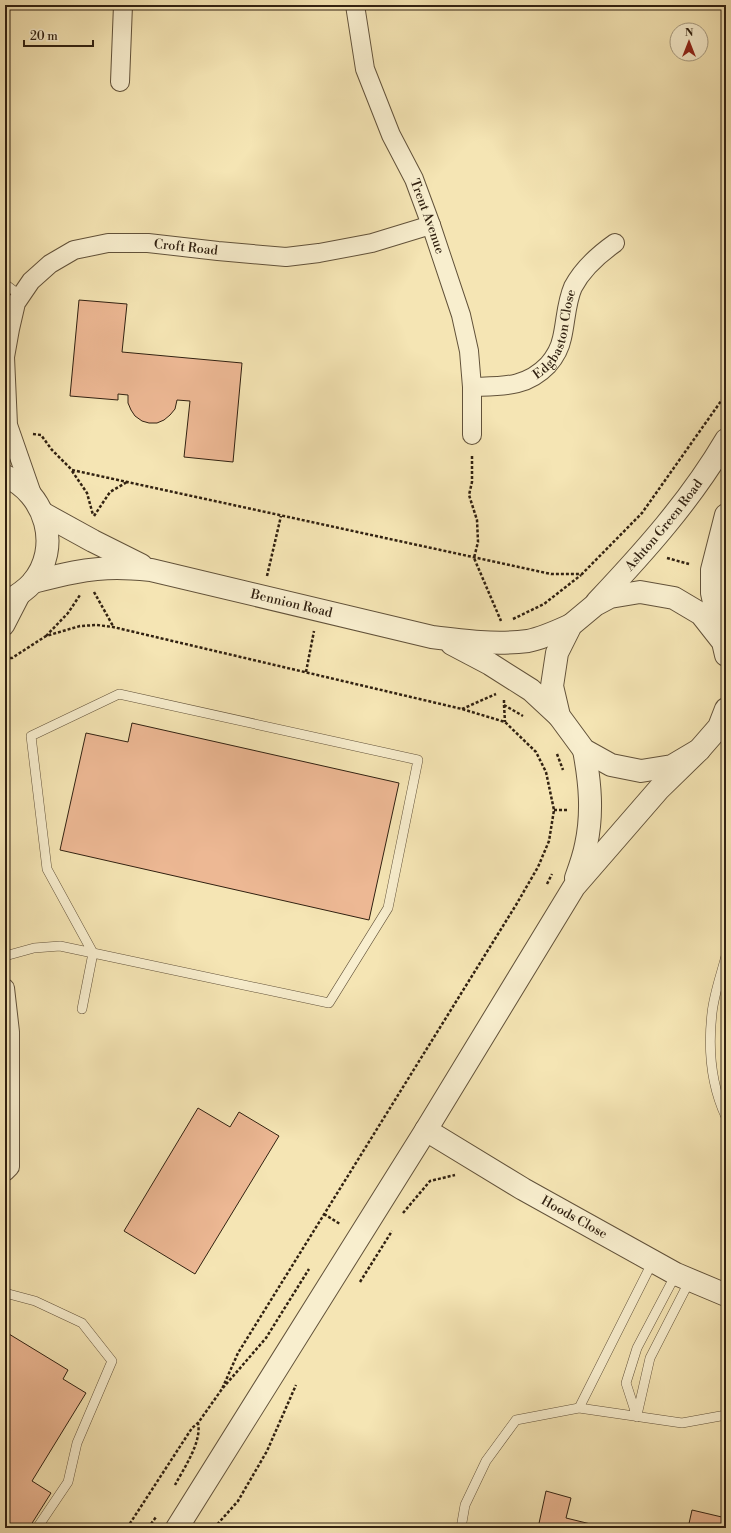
<svg xmlns="http://www.w3.org/2000/svg" width="731" height="1533" font-family="'Libre Bodoni',serif">
<style>
.building{fill:#edb894;stroke:#312111}
.lines{fill:none;stroke-linecap:round;stroke-linejoin:round}
.service-casing{stroke:#62523a;stroke-width:10}
.minor-casing{stroke:#62523a;stroke-width:20}
.tertiary-casing{stroke:#62523a;stroke-width:24}
.path{stroke:#312111;stroke-width:2.5;stroke-dasharray:3 2;stroke-linecap:butt}
.service{stroke:#f8eece;stroke-width:9}
.minor{stroke:#f8eece;stroke-width:18}
.tertiary{stroke:#f8eece;stroke-width:22}
.labels{text-anchor:middle;dominant-baseline:central;stroke-width:4;stroke-linejoin:round;paint-order:stroke}
.street-label{font-size:13px;fill:#312111;stroke:#f8eece}
</style>
<rect width="100%" height="100%" fill="#f5e5b4"/>
<filter id="stains"><feTurbulence type="fractalNoise" baseFrequency=".005" numOctaves="4"/><feColorMatrix values="0 0 0 0 .2 0 0 0 0 .09 0 0 0 0 .02 0 0 0 .5 -.17"/></filter>
<radialGradient id="worn" r=".72"><stop offset=".6" stop-color="#630" stop-opacity="0"/><stop offset="1" stop-color="#630" stop-opacity=".3"/></radialGradient>
<path class="building" d="M 79,300 L 127,304 L 122,352 L 242,363 L 233,462 L 184,457 L 190,401 L 177,400 L 175,409 L 170,415 L 164,420 L 157,423 L 149,423 L 142,421 L 135,416 L 131,410 L 128,403 L 128,395 L 118,394 L 118,400 L 70,396 Z
M 132,723 L 399,783 L 369,920 L 60,850 L 86,733 L 128,742 Z
M 198,1108 L 230,1127 L 239,1112 L 279,1136 L 195,1274 L 124,1231 Z
M 9,1334 L 68,1370 L 63,1379 L 86,1393 L 32,1481 L 51,1493 L 29,1528 L 5,1528 L 5,1341 Z
M 546,1491 L 571,1498 L 566,1518 L 607,1528 L 538,1528 Z
M 692,1510 L 726,1518 L 726,1528 L 688,1528 Z"/>
<g class="lines">
<g class="service-casing">
<path id="service" d="M 5,284 L 21,296
M 5,956 L 34,948 L 60,946 L 93,953 L 329,1003 L 388,908 L 418,760 L 119,694 L 31,736 L 47,869 L 93,953 L 82,1009
M 726,956 C 721,975 714,994 712,1013 C 708,1048 711,1085 726,1117
M 5,1293 L 35,1301 L 82,1323 L 112,1361 L 77,1443 L 68,1482 L 37,1528
M 579,1408 L 682,1423 L 726,1415
M 637,1415 L 650,1358 L 690,1280
M 637,1417 L 626,1383 L 637,1348 L 676,1274
M 461,1528 L 465,1505 L 486,1461 L 516,1420 L 579,1408 L 653,1261"/>
</g>
<g class="minor-casing">
<g id="minor">
<path id="s1" d="M 355,5 L 365,69 L 391,135 L 414,179 L 431,225 L 461,315 L 469,351 L 472,387 L 472,435"/>
<path d="M 120,82 L 123,5"/>
<path id="s2" d="M 472,387 C 502,386 526,388 548,365 C 555,357 560,348 562,338 C 566,321 566,303 573,287 C 583,268 598,255 615,243"/>
<path id="s3" d="M 32,494 L 8,425 L 5,357 L 10,329 L 16,303 L 31,281 L 50,264 L 74,250 L 108,243 L 148,243 L 218,251 L 286,257 L 319,253 L 372,243 L 431,225"/>
<path d="M 5,626 L 22,593"/>
<path d="M 5,988 L 10,1032 L 10,1167 L 5,1172"/>
</g>
</g>
<g class="tertiary-casing">
<g id="tertiary">
<path d="M 5,476 C 46,493 62,548 32,583 C 24,592 15,597 5,603"/>
<path d="M 44,514 L 93,541 L 141,565"/>
<path id="s4" d="M 33,582 C 60,575 88,568 117,568 C 128,568 140,569 151,570 L 432,637 C 464,641 496,645 528,641 C 543,638 558,631 571,625"/>
<path id="s5" d="M 597,602 C 645,551 690,501 726,440"/>
<path d="M 721,635 L 712,593 L 712,570 L 726,515"/>
<path d="M 452,644 L 490,664 L 531,690 L 559,716"/>
<path d="M 726,655 L 723,642 L 701,614 L 674,598 L 640,592 L 610,597 L 595,605 L 571,625 L 557,653 L 552,686 L 559,716 L 584,750 L 611,765 L 641,771 L 672,766 L 699,750 L 719,727 L 726,709"/>
<path d="M 576,878 C 580,867 584,856 586,845 C 593,813 590,782 584,750"/>
<path id="s6" d="M 426,1130 L 523,1189 L 676,1274 L 726,1295"/>
<path d="M 177,1528 L 426,1130 L 574,887 L 659,789 L 699,750"/>
</g>
</g>
<path class="path" d="M 33,434 L 41,435 L 52,450 L 72,470 L 551,574 L 582,574 L 642,513 L 726,394
M 472,456 L 472,482 L 469,495 L 477,520 L 478,542 L 474,558 L 501,621
M 72,471 L 87,493 L 93,515
M 94,516 L 110,492 L 127,482
M 667,558 L 689,564
M 267,576 L 281,516
M 94,592 L 113,626
M 513,619 L 544,604 L 581,575
M 46,636 L 68,613 L 80,595
M 5,658 L 12,658 L 46,636 L 80,626 L 97,625 L 113,627 L 462,709 L 505,722 L 536,752 L 546,772 L 554,810 L 549,841 L 538,867 L 516,905 L 238,1353 L 222,1389
M 306,672 L 314,631
M 504,700 L 504,705 L 523,716
M 504,705 L 505,722
M 462,709 L 496,694
M 557,754 L 563,770
M 554,810 L 567,810
M 547,884 L 552,874
M 403,1213 L 430,1181 L 455,1175
M 324,1214 L 340,1224
M 360,1282 L 392,1231
M 175,1485 C 184,1468 202,1442 198,1423
M 127,1528 L 192,1428 L 198,1423 L 222,1389 L 266,1338 L 309,1269
M 148,1528 L 156,1517
M 214,1528 L 238,1501 L 267,1451 L 296,1385"/>
<use href="#service" class="service"/>
<use href="#minor" class="minor"/>
<use href="#tertiary" class="tertiary"/>
</g>
<g class="labels">
<g class="street-label">
<text stroke="none"><textPath href="#s1" startOffset="225">Trent Avenue</textPath></text>
<text stroke="none"><textPath href="#s3" startOffset="389">Croft Road</textPath></text>
<text stroke="none"><textPath href="#s2" startOffset="113">Edgbaston Close</textPath></text>
<text stroke="none"><textPath href="#s5" startOffset="102">Ashton Green Road</textPath></text>
<text stroke="none"><textPath href="#s4" startOffset="264">Bennion Road</textPath></text>
<text stroke="none"><textPath href="#s6" startOffset="172">Hoods Close</textPath></text>
</g>
</g>
<rect width="731" height="1533" fill="none" stroke="#f5e5b4" stroke-width="20"/>
<rect x="6" y="6" width="719" height="1521" fill="none" stroke="#312111" stroke-width="2"/>
<rect x="10" y="10" width="711" height="1513" fill="none" stroke="#312111"/>
<g transform="translate(689 42)"><circle r="19" fill="#f8eece" stroke="#a89c82"/>
<path d="M0-3L7 15L0 10L-7 15Z" fill="#8f2418"/>
<text y="-6" font-size="11" font-weight="bold" text-anchor="middle" fill="#312111">N</text>
</g>
<path d="M24 40v6h69v-6" fill="none" stroke="#312111" stroke-width="2"/>
<text x="30" y="40" font-size="12" fill="#312111" stroke="#f8eece" stroke-width="3" paint-order="stroke">20 m</text>
<rect width="100%" height="100%" filter="url(#stains)"/>
<rect width="100%" height="100%" fill="url(#worn)"/>
</svg>
